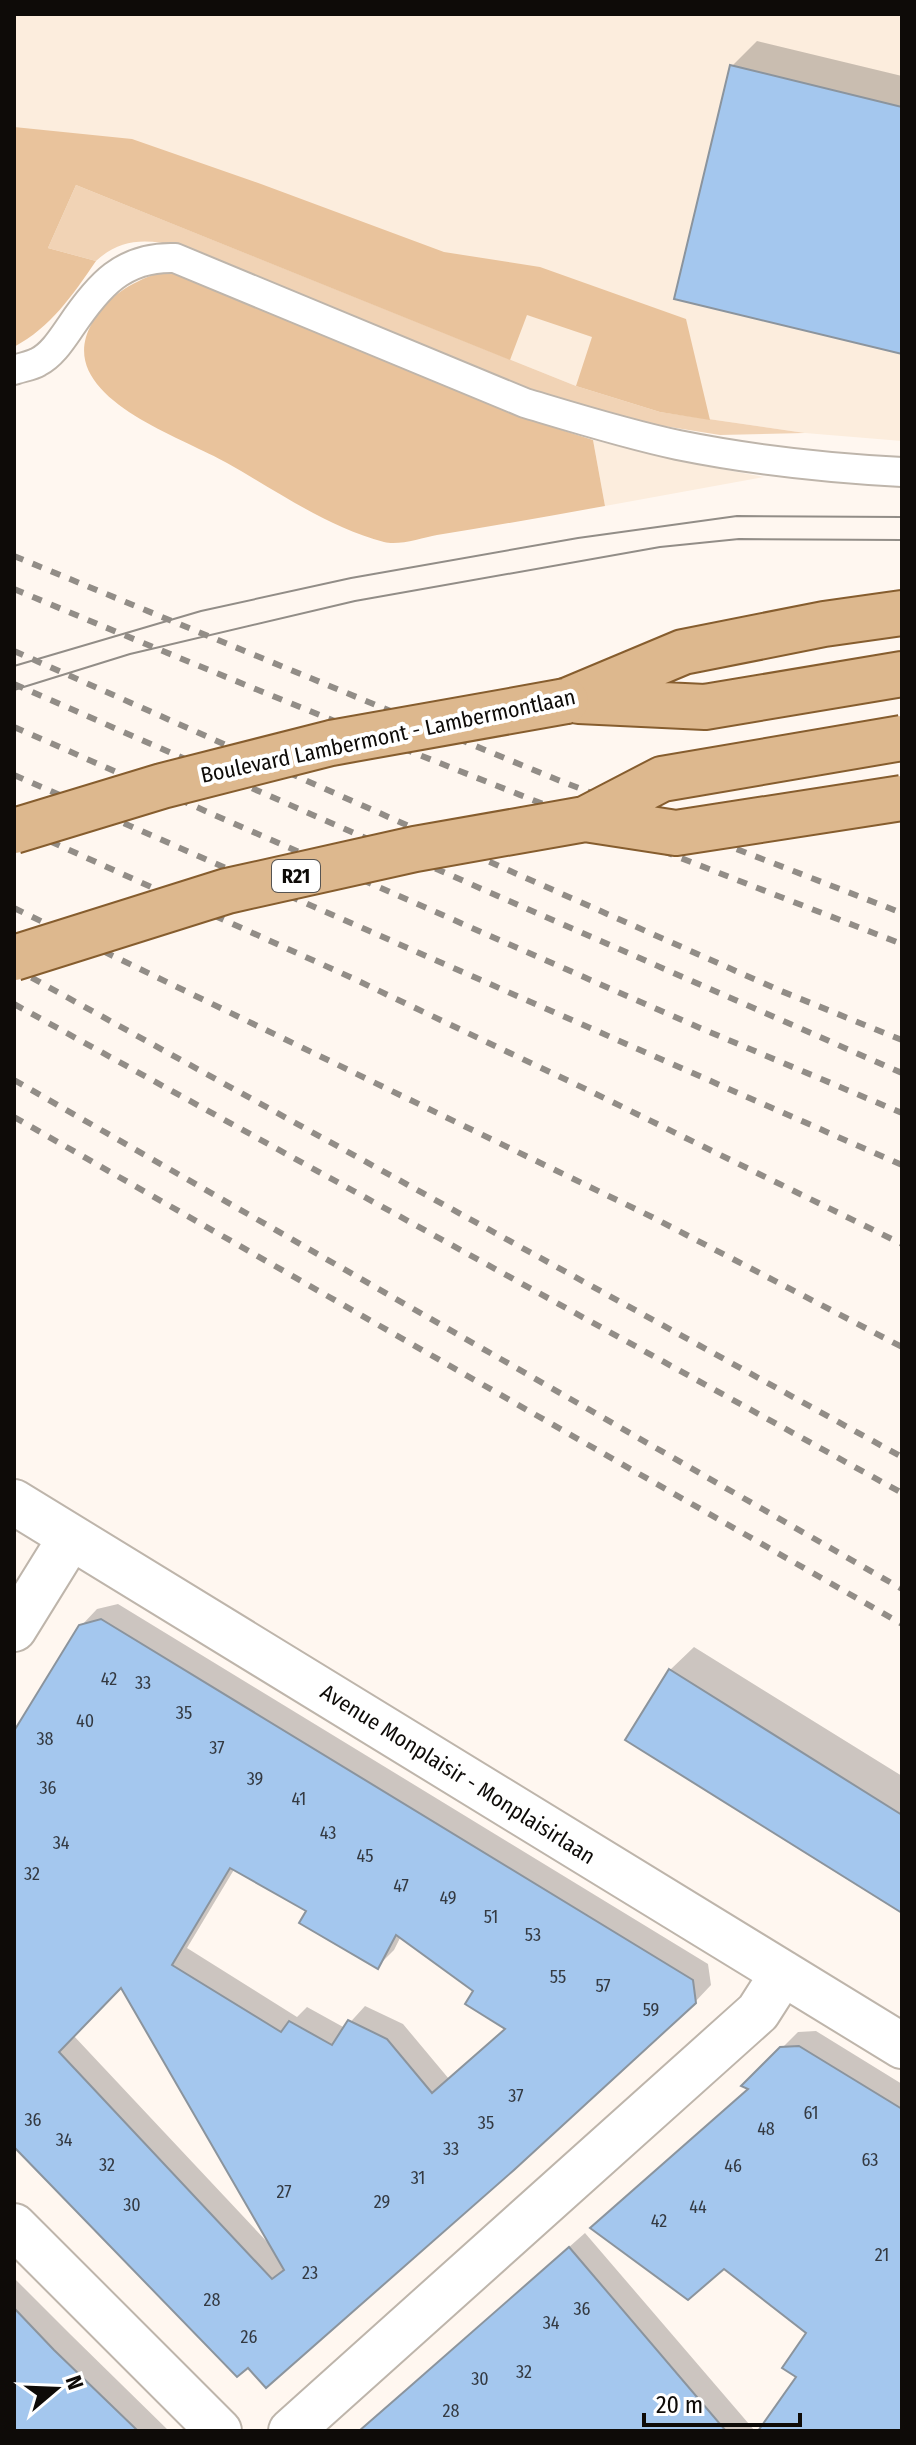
<svg xmlns="http://www.w3.org/2000/svg" width="916" height="2445" font-family="'Fira Sans Condensed',sans-serif">
<style>
.built{fill:#fceddd}
.green{fill:#f1d3b5}
.forest{fill:#e9c39c}
.shadow{fill:#0003;fill-rule:evenodd}
.building{fill:#a4c7ee;stroke:#8b949d;stroke-width:2;fill-rule:evenodd}
.lines{fill:none;stroke-linecap:round;stroke-linejoin:round}
.lane-casing{stroke:#beb5ab;stroke-width:32}
.street-casing{stroke:#beb5ab;stroke-width:48}
.primary-casing{stroke:#865d2e;stroke-width:48}
.lane{stroke:#fff;stroke-width:28}
.street{stroke:#fff;stroke-width:44}
.primary{stroke:#ddb88e;stroke-width:44}
.tram{stroke:#928d87;stroke-width:2}
.rail{stroke:#928d87;stroke-width:6;stroke-dasharray:10 10;stroke-linecap:butt}
.primary-bridge-casing{stroke:#865d2e;stroke-width:48;stroke-linecap:butt}
.primary-bridge{stroke:#ddb88e;stroke-width:44}
.labels{text-anchor:middle;dominant-baseline:central;stroke-width:8;stroke-linejoin:round;paint-order:stroke}
.number-label{font-size:18px;fill:#343a42}
.shield{fill:#fff;stroke:#565452;stroke-width:2}
.shield-label{font-size:20px;font-weight:bold;fill:#0e0b08}
.street-label{font-size:22px;fill:#0e0b08;stroke:#fff}
</style>
<rect width="100%" height="100%" fill="#fff7f0"/>
<path class="built" d="M 14,14 L 902,14 L 902,441 L 805,433 L 660,412 L 576,386 L 76,185 L 14,235 Z
M 593,440 L 684,462 L 764,477 L 605,506 Z"/>
<path class="green" d="M 76,185 L 576,386 L 660,412 L 805,433 L 720,435 L 582,413 L 178,246 C 146,239 121,238 96,261 L 48,248 Z"/>
<path class="forest" d="M 14,127 L 132,139 L 261,184 L 444,252 L 540,267 L 686,319 L 710,420 L 660,412 L 576,386 L 592,337 L 527,315 L 510,360 L 76,185 L 48,248 L 96,261 C 72,296 51,327 14,347 Z
M 158,273 L 176,273 L 205,283 L 524,418 L 593,440 L 605,506 C 549,516 493,526 437,535 C 422,538 398,546 384,542 C 327,527 277,491 227,463 C 180,436 51,396 92,323 C 107,297 130,283 158,273 Z"/>
<path class="shadow" d="M 757,41 L 902,76 L 902,352 L 732,66 Z
M 118,1604 L 708,1964 L 711,1985 L 695,2002 L 267,2385 L 14,2144 L 14,1735 L 81,1626 L 97,1609 ZM 235,1868 L 309,1910 L 378,1966 L 394,1950 L 401,1936 L 476,1991 L 507,2028 L 449,2079 L 403,2024 L 365,2006 L 345,2028 L 307,2007 L 297,2017 L 187,1948 ZM 122,1985 L 270,2245 L 73,2035 Z
M 694,1647 L 902,1776 L 902,1911 L 670,1670 Z
M 816,2031 L 902,2084 L 902,2413 L 889,2431 L 761,2431 L 799,2377 L 809,2333 L 750,2088 L 745,2085 L 798,2032 Z
M 585,2233 L 755,2431 L 360,2431 Z
M 14,2278 L 70,2334 L 169,2431 L 14,2431 Z"/>
<path class="building" d="M 730,65 L 902,107 L 902,354 L 674,299 Z
M 101,1619 L 693,1980 L 696,2003 L 514,2170 L 266,2388 L 248,2368 L 237,2377 L 14,2147 L 14,1731 L 79,1625 ZM 230,1868 L 306,1911 L 299,1923 L 378,1969 L 396,1935 L 473,1991 L 465,2004 L 505,2029 L 432,2093 L 387,2039 L 348,2020 L 332,2045 L 289,2021 L 281,2032 L 172,1965 ZM 121,1988 L 284,2270 L 272,2279 L 59,2052 Z
M 669,1669 L 902,1815 L 902,1913 L 625,1740 Z
M 799,2046 L 902,2109 L 902,2431 L 758,2431 L 796,2377 L 782,2368 L 806,2333 L 724,2269 L 688,2300 L 590,2228 L 748,2089 L 741,2086 L 780,2047 Z
M 569,2247 L 726,2431 L 359,2431 L 406,2390 Z
M 14,2308 L 54,2350 L 138,2431 L 14,2431 Z"/>
<g class="lines">
<g class="lane-casing">
<path id="lane" d="M 14,370 C 22,367 31,366 38,362 C 52,355 62,339 71,326 C 98,286 123,256 175,258 L 525,403 C 575,418 626,434 678,445 C 752,460 827,468 902,472"/>
</g>
<g class="street-casing">
<path id="street" d="M 14,1502 L 902,2046
M 14,1629 L 71,1537
M 14,2226 L 219,2431
M 291,2431 L 758,2012 L 783,1973"/>
</g>
<g class="primary-casing">
<path id="primary" d="M 566,701 L 683,652 L 824,624 L 902,613
M 579,701 L 705,707 L 902,674"/>
</g>
<use href="#lane" class="lane"/>
<use href="#street" class="street"/>
<use href="#primary" class="primary"/>
<path class="tram" d="M 14,666 L 201,611 L 351,578 L 578,538 L 737,516 L 902,517
M 14,690 L 130,654 L 355,601 L 660,547 L 739,539 L 902,540"/>
<path class="rail" d="M 14,556 L 558,780 L 902,913
M 14,589 C 308,713 605,829 902,944
M 14,651 L 781,991 L 902,1040
M 14,684 L 902,1073
M 14,727 L 700,1028 L 902,1113
M 14,775 L 902,1165
M 14,825 L 350,977 L 594,1093 L 902,1244
M 14,908 L 652,1217 L 902,1347
M 14,968 L 902,1457
M 14,1004 L 902,1493
M 14,1080 L 902,1589
M 14,1117 L 902,1624"/>
<g class="primary-bridge-casing">
<path id="primary-bridge" d="M 585,819 L 662,779 L 902,738
M 14,831 L 162,786 L 331,743 L 566,701
M 14,958 L 227,891 L 415,849 L 585,819 L 676,833 L 902,798"/>
</g>
<use href="#primary-bridge" class="primary-bridge"/>
</g>
<g class="labels">
<g class="number-label">
<text x="109" y="1679">42</text>
<text x="143" y="1683">33</text>
<text x="184" y="1713">35</text>
<text x="85" y="1721">40</text>
<text x="45" y="1739">38</text>
<text x="217" y="1748">37</text>
<text x="255" y="1779">39</text>
<text x="48" y="1788">36</text>
<text x="299" y="1799">41</text>
<text x="328" y="1833">43</text>
<text x="61" y="1843">34</text>
<text x="365" y="1856">45</text>
<text x="32" y="1874">32</text>
<text x="401" y="1886">47</text>
<text x="448" y="1898">49</text>
<text x="491" y="1917">51</text>
<text x="533" y="1935">53</text>
<text x="558" y="1977">55</text>
<text x="603" y="1986">57</text>
<text x="651" y="2010">59</text>
<text x="516" y="2096">37</text>
<text x="811" y="2113">61</text>
<text x="33" y="2120">36</text>
<text x="486" y="2123">35</text>
<text x="766" y="2129">48</text>
<text x="64" y="2140">34</text>
<text x="451" y="2149">33</text>
<text x="870" y="2160">63</text>
<text x="107" y="2165">32</text>
<text x="733" y="2166">46</text>
<text x="418" y="2178">31</text>
<text x="284" y="2192">27</text>
<text x="382" y="2202">29</text>
<text x="132" y="2205">30</text>
<text x="698" y="2207">44</text>
<text x="659" y="2221">42</text>
<text x="882" y="2255">21</text>
<text x="310" y="2273">23</text>
<text x="212" y="2300">28</text>
<text x="582" y="2309">36</text>
<text x="551" y="2323">34</text>
<text x="249" y="2337">26</text>
<text x="524" y="2372">32</text>
<text x="480" y="2379">30</text>
<text x="451" y="2411">28</text>
</g>
<rect class="shield" x="272" y="860" width="48" height="32" rx="6"/>
<g class="shield-label">
<text x="296" y="876">R21</text>
</g>
<g class="street-label">
<text transform="translate(388 736) rotate(-12)">Boulevard Lambermont - Lambermontlaan</text>
<text transform="translate(458 1774) rotate(32)">Avenue Monplaisir - Monplaisirlaan</text>
</g>
</g>
<rect width="916" height="2445" fill="none" stroke="#0e0b08" stroke-width="32"/>
<g transform="translate(56 2389) rotate(71)" stroke="#ffffff" stroke-width="6" paint-order="stroke">
<path d="M0-6L14 30L0 20L-14 30Z" fill="#0e0b08"/>
<text y="-12" font-size="22" font-weight="bold" text-anchor="middle" fill="#0e0b08">N</text>
</g>
<path d="M644 2413v12h156v-12" fill="none" stroke="#0e0b08" stroke-width="4"/>
<text x="656" y="2413" font-size="24" fill="#0e0b08" stroke="#ffffff" stroke-width="6" paint-order="stroke">20 m</text>
</svg>
